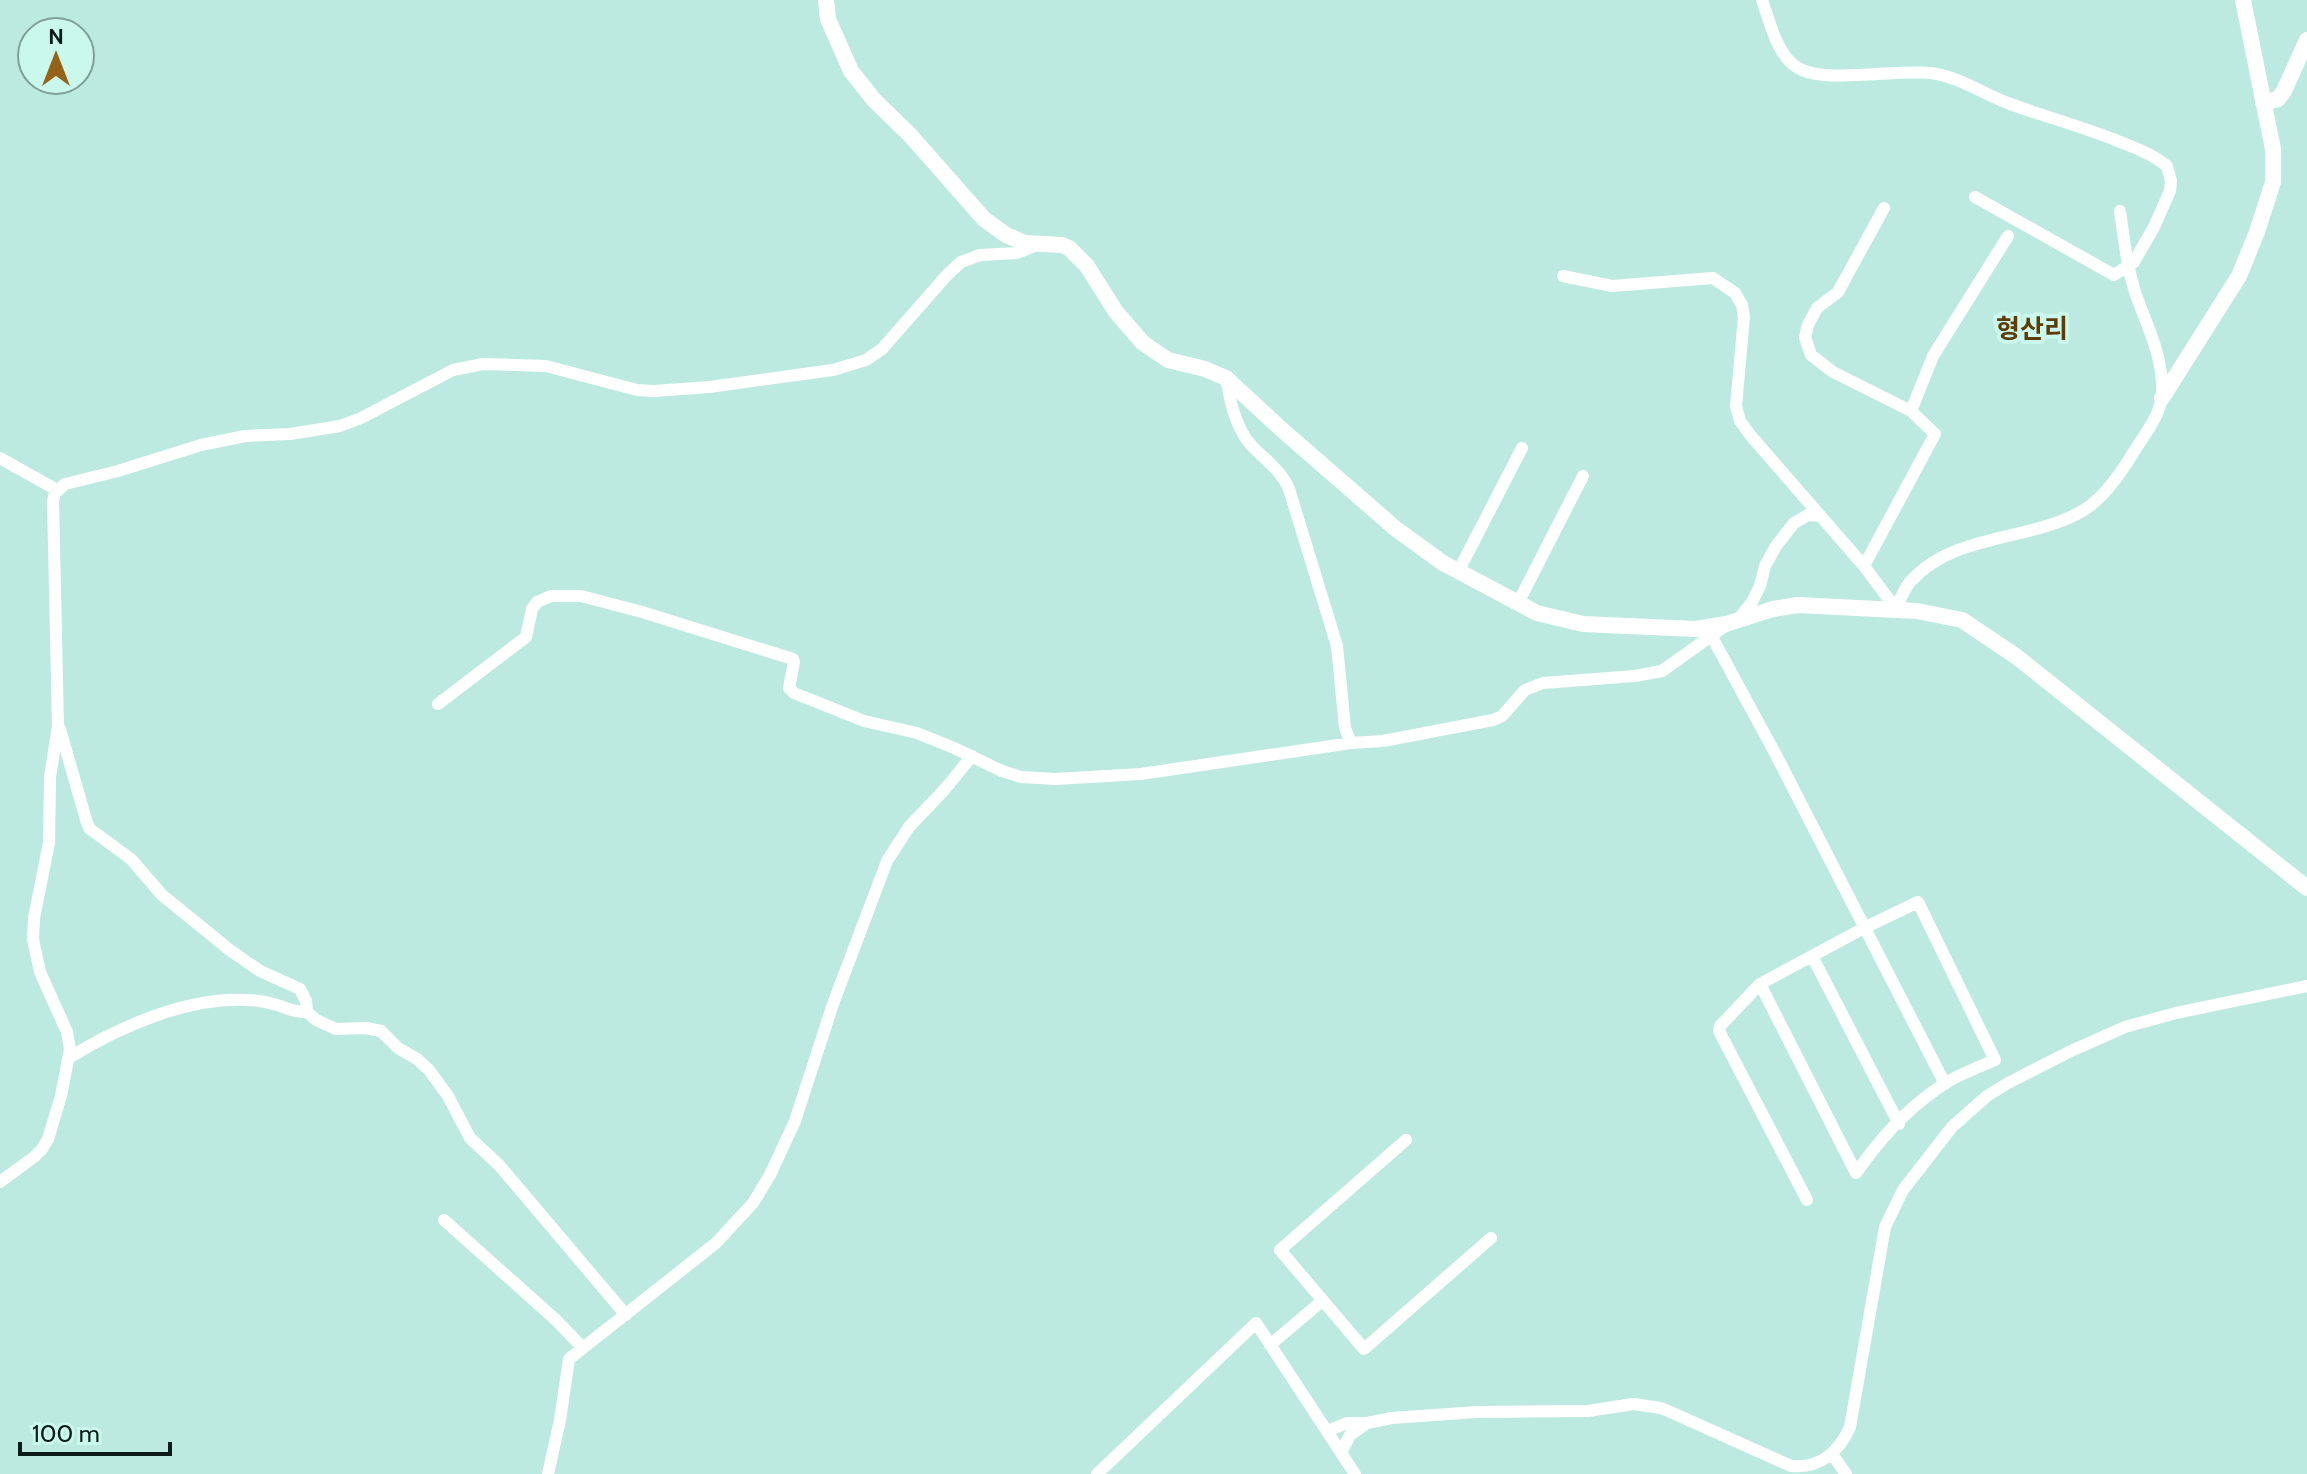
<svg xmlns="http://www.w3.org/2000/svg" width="2307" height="1474" font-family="Cabin,'Noto Sans KR',sans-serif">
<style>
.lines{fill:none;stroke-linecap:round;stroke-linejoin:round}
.street{stroke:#fff;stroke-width:12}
.secondary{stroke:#fff;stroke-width:16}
.labels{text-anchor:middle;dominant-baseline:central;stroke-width:8;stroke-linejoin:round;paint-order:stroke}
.quarter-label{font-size:26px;font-weight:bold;fill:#5f3c05;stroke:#caf8ed}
</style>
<rect width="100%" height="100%" fill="#bdeae0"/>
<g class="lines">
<path class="street" d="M 1762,0 C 1770,22 1777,56 1798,68 C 1825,84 1896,69 1931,73 C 1960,77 1983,94 2010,104 C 2044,116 2079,126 2113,139 C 2132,147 2151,153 2167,166 L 2171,181 L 2170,191 L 2154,227 L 2134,262 L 2114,275 L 1975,197
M 1563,276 L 1612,286 L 1713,278 L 1735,293 L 1742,305 L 1744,317 L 1736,406 L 1740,421 L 1751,436 L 1864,566 L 1896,609 C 1900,600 1904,589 1910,582 C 1954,532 2031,542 2084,510 C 2105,497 2122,471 2135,450 C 2145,434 2161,414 2162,395 C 2164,359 2148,328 2136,295 C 2127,268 2124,239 2120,211
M 1226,378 C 1230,400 1235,427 1251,445 C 1265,460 1281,470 1289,489 L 1337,646 L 1345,728 L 1351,743
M 1911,411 L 1933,356 L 2008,236
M 0,458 L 57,490
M 1864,566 L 1935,434 L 1911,411 L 1833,372 L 1811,355 L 1805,337 L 1808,325 L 1817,308 L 1838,292 L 1884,208
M 1458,572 L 1522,448
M 1518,603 L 1583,476
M 1737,621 L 1752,602 L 1760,586 L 1765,566 L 1776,546 L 1794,523 L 1808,515 L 1820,516
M 1712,637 L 1775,753 L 1945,1084
M 438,704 L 526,637 L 532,609 L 537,602 L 551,596 L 581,596 L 642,612 L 793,659 L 794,662 L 789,688 L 794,693 L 864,721 L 917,733 L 954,748 L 1002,771 L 1021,777 L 1056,779 L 1141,774 L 1351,743 L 1383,741 L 1493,720 L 1502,716 L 1525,690 L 1543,683 L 1635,676 L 1662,671 L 1725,626
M 60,729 L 87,823 L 90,829 L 131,859 L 162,895 L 231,951 L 260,971 L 300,989 L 306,1001 L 307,1012 L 316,1020 L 336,1029 L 366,1028 L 381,1031 L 398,1048 L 417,1059 L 429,1070 L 448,1096 L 470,1138 L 499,1165 L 626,1315
M 1812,956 L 1899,1124
M 1760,984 L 1856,1173 C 1877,1143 1904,1112 1934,1091 C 1952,1077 1974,1069 1995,1060 L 1918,902 L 1864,928 L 1760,984 L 1720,1026 L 1719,1031 L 1807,1200
M 69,1058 C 118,1027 187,997 246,1000 C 256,1000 267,1002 277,1005 C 288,1008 295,1013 307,1012
M 1406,1140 L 1280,1250 L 1364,1349 L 1491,1238
M 0,1182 L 34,1157 L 42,1149 L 48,1139 L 61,1096 L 70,1049 L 67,1032 L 40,972 L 33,939 L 34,918 L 49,843 L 50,777 L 58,726 L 53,501 L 55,493 L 65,484 L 118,471 L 201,445 L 245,436 L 290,434 L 340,426 L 361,418 L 453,370 L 483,364 L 546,366 L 637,390 L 654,391 L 709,387 L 833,370 L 866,360 L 882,349 L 947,275 L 961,262 L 980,255 L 1017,253 L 1037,245
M 444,1220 L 556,1320 L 582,1347
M 1270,1345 L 1322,1301
M 1327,1431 L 1347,1423 L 1367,1423 L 1392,1418 L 1477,1412 L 1588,1411 L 1633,1404 L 1661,1408 L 1675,1414 L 1791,1466 C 1820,1469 1839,1452 1850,1427 L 1885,1227 L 1903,1190 L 1952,1127 L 1987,1096 L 2008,1083 L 2071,1051 L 2125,1027 L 2176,1013 L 2307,986
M 1341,1453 L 1350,1435 L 1367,1423
M 1832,1454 L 1846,1474
M 548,1474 L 560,1420 L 569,1359 L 716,1243 L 753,1203 L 770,1175 L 795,1121 L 833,1004 L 887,861 L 909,827 L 945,789 L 972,756
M 1097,1474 L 1256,1323 L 1355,1474"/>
<path class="secondary" d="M 826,0 L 828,19 L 851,71 L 874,100 L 910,135 L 984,219 L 1006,235 L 1025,243 L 1062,245 L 1069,248 L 1087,266 L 1116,312 L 1143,343 L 1168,360 L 1205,369 L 1226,378 L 1280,428 L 1396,529 L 1443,563 L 1537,613 L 1583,624 L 1696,629 L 1726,624 L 1773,609 L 1798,605 L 1917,611 L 1962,620 L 2017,657 L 2307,888
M 2263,103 L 2278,99 L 2284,91 L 2307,40
M 2162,398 L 2239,276 L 2257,232 L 2273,182 L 2273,149 L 2243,0"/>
</g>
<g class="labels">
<g class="quarter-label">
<text x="2032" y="329">형산리</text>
</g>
</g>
<g transform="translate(56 56)"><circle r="38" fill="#caf8ed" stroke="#7ea098" stroke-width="2"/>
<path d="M0-6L14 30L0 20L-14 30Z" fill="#956216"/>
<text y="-12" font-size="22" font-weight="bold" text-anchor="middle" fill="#0c1d19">N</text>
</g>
<path d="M20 1442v12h150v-12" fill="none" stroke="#0c1d19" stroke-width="4"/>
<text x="32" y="1442" font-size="24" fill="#0c1d19" stroke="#caf8ed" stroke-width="6" paint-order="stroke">100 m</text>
</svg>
